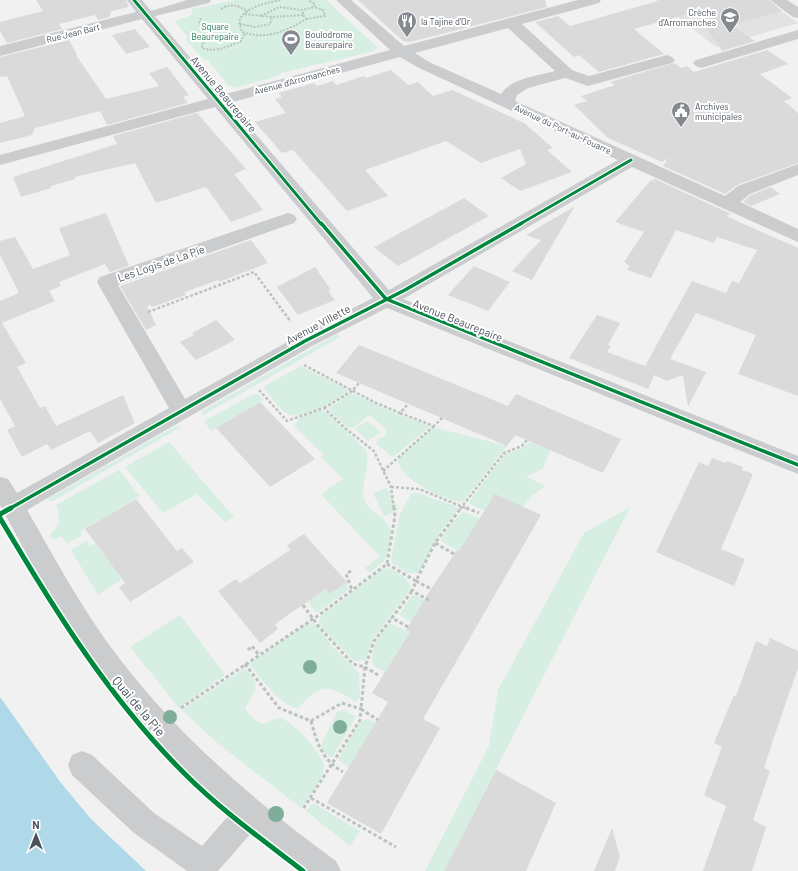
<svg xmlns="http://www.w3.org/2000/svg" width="798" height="871" font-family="Barlow,sans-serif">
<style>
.education{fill:#e3e2e2}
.green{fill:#d7eee2}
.water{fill:#afd8e9}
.building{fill:#dadadb}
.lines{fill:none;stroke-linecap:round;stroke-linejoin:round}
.path-far2{stroke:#bac3c1;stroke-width:2;stroke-dasharray:2 1.5;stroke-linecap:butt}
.path-far1{stroke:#bac3c1;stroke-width:2.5;stroke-dasharray:3 2;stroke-linecap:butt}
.path{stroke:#bac3c1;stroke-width:3;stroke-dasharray:3.5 2.5;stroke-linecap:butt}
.minor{fill:#cbccce;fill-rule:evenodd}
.cycleway-far2-casing{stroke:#fff;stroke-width:5}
.cycleway-far1-casing{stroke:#fff;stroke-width:6}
.cycleway-casing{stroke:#fff;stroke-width:8}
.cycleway-far2{stroke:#00873e;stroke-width:3}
.cycleway-far1{stroke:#00873e;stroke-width:3.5}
.cycleway{stroke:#00873e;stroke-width:5}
.tree{fill:#7eae9a}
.labels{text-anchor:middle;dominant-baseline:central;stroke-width:4;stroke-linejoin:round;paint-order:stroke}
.far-poi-label{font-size:9px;fill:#49525c;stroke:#fff;text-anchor:start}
.far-park-label{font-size:9px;fill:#1f7852;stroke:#fff}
.far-street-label{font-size:9px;fill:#49525c;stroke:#fff}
.street-label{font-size:11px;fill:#49525c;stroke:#fff}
.near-street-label{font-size:13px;fill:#49525c;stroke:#fff}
</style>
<rect width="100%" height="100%" fill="#f1f1f1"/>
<path class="education" d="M 656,0 L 766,0 L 798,23 L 716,47 Z"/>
<path class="green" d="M 235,0 L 326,0 L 377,47 L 375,51 L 281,73 L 278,76 L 235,88 L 228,85 L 208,60 L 203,59 L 186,40 L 187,36 L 175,21 L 192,15 L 192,9 Z
M 337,334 L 340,337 L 203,415 L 202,411 Z
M 301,366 L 348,390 L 348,392 C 334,400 301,423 286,413 C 277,407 270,395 263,387 Z
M 256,393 L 264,399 L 211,431 L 204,421 Z
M 349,394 L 354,394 L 395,413 L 427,425 L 429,426 L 429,428 L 393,457 L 376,444 L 377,440 L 383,437 L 386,433 L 385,428 L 369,415 L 353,428 L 347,427 L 330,411 L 329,408 Z
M 319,411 L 325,411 L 366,450 C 371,466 360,483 364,499 C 368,513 386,516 390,529 C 393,537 388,551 386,559 L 370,573 L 365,568 L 380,557 L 321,494 L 343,479 L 321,457 L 324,455 L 294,426 L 300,418 Z
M 367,421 L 381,432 L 368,441 L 355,429 Z
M 176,426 L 181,427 L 51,502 L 48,499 Z
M 437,428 L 507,446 L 463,502 C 445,501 400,480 398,460 L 401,456 L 432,429 Z
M 169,442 L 234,517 L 225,522 L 197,494 L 163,513 L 125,467 Z
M 530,442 L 550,450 L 543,468 L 526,477 L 546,486 L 532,496 L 523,507 L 485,511 L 470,504 L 470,501 L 504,455 L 523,448 Z
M 119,470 L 140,496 L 80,532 L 82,535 L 67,544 L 62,536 L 53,540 L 50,535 C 60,526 61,517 56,505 Z
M 387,488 L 399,510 L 384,516 L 373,493 Z
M 417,493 L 456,506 L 458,510 L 441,531 L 419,573 L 407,573 L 392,563 L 391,559 L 400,514 L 411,494 Z
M 630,507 L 444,871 L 425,871 L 489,746 L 498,690 L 584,533 Z
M 463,512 L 480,518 L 459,551 L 443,542 L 441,539 L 452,523 Z
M 86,541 L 90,546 L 95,543 L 122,579 L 98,595 L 71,550 Z
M 384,568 C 395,569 408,577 411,589 L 372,640 L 366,660 L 354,661 L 321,627 L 319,622 L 321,616 Z
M 347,582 L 348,590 L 317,613 L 308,602 L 326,589 L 330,594 Z
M 413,594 L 428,602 L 415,624 L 399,615 Z
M 180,615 L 225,675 L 179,708 L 130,647 Z
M 307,623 L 315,624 L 333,647 L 359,673 L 360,696 L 356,702 C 326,684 323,682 298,708 C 282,708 259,676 249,664 Z
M 391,624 L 410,632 L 385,672 L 373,665 C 368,650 379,636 388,625 Z
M 245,668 L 254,679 L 256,688 L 245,709 L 255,720 L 262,724 C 268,722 277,716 283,719 C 296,725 323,754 324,768 C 324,778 307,799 301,808 L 215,741 L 182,710 Z
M 344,710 L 356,717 L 332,758 L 321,750 L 322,743 L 337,712 Z
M 368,719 L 376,723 L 349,767 L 339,761 L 339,758 L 360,722 Z
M 313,803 L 360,831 L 350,846 L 306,811 Z"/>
<path class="water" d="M 0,697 L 61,783 L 91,819 L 146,871 L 0,871 Z"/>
<path class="building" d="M 36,0 L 126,0 L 129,7 L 111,11 L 110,17 L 98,20 L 95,15 L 59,24 L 62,29 L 7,43 L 0,31 L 0,22 L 43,11 Z
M 358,0 L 545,0 L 547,7 L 410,42 L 403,41 Z
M 661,0 L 769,0 L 782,11 L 732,25 L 755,41 L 722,51 L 695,12 L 634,29 L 664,54 L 599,72 L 579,55 L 574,57 L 535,22 L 558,16 L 570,26 Z
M 135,29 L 150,47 L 126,54 L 112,35 Z
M 69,40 L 77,55 L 76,55 L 106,99 L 159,86 L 149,73 L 167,67 L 189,95 L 183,97 L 188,103 L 107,125 L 100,111 L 35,128 L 32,135 L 0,143 L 0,123 L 25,116 L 7,76 L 0,77 L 0,57 Z
M 767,50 L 788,64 L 760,74 L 792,98 L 784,101 L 798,113 L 798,163 L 737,185 L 725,194 L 663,166 L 668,158 L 662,162 L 608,138 L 574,105 L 587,101 L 581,96 L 615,85 L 610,82 L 674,63 L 681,68 L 687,66 L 694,72 Z
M 391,70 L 408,85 L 418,82 L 433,96 L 452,90 L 524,123 L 553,148 L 547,150 L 572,172 L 520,191 L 501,178 L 526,164 L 520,149 L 481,163 L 446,141 L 365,170 L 388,196 L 347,211 L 293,150 L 282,153 L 255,122 L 286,113 L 275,99 L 282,97 L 278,93 L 314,83 L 317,86 L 333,81 L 336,85 L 364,76 L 366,78 Z
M 197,113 L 246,169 L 234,174 L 263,210 L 231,222 L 206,187 L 156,203 L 135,163 L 75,177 L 75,179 L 51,186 L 51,188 L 21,197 L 13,177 L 117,144 L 113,136 Z
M 653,178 L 731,214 L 726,216 L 798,248 L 798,396 L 738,374 L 756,335 L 696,313 L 670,359 L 706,372 L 688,407 L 683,375 L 667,381 L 654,375 L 648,389 L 569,358 L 597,315 L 620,323 L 608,345 L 611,346 L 607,352 L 645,366 L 692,281 L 726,293 L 732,281 L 739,283 L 757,250 L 717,237 L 714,243 L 676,230 L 651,278 L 627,270 L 630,266 L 624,262 L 644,232 L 615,222 L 651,180 L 655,182 Z
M 771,187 L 780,194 L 751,206 L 743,202 L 751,195 Z
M 464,198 L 489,216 L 398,266 L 374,247 Z
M 575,206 L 532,280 L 512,271 L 541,240 L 526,235 Z
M 106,213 L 129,266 L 110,272 L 105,264 L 59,282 L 61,286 L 49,291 L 55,301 L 2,323 L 26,363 L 17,367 L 40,408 L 45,406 L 56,426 L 123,395 L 135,423 L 98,443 L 90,431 L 51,450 L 47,444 L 22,457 L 7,430 L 15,426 L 0,399 L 0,301 L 19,293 L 0,255 L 0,241 L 15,237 L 33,269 L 70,255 L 59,228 Z
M 251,240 L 268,263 L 219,282 L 218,280 L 185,292 L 186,295 L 152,307 L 150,305 L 147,306 L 156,325 L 146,330 L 120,286 Z
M 474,266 L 510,282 L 488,311 L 448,295 Z
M 315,267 L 331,290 L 328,291 L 335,300 L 298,315 L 277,287 Z
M 216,320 L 235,340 L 196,360 L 180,342 L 194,335 L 192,333 Z
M 359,345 L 508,406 L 516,394 L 621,439 L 603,473 L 515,435 L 507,446 L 336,373 Z
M 260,402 L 315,459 L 270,487 L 216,428 Z
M 712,458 L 726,463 L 727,461 L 743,467 L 742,470 L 753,474 L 721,549 L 745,559 L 734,586 L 656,552 L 699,462 L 708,466 Z
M 495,494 L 541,515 L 423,719 L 440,728 L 381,834 L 327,803 L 388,702 L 372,693 L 410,632 L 406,630 L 431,589 L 457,550 L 459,551 Z
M 136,499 L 177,551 L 182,548 L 194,562 L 130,602 L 119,587 L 125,583 L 85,529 Z
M 304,534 L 347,582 L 330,594 L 326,589 L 275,624 L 278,629 L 260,643 L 218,591 L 236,579 L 240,583 L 290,550 L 287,545 Z
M 770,638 L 798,651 L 798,668 L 774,737 L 764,768 L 770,771 L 753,820 L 766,827 L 752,871 L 703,871 L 726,806 L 704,795 L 722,747 L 714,743 L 734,695 L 736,696 L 756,641 L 767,646 Z
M 496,770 L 556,803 L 526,871 L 444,871 Z
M 612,828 L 620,857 L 615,871 L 594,871 Z"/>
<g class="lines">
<path class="path-far2" d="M 280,0 C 267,3 243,7 239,22 L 242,32 C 265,40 286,32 306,19 L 303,15 L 303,11
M 221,9 C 231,3 239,5 248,12
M 245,14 L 272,17 L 303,15
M 261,16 L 279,7 L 302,10 L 314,7 L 315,4 L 308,0
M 201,18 L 199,24 L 210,29 L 209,39 L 202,44 L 202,48 C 215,53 229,46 241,41 L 245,33
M 306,19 L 325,16 L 323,10 L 314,7
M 240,24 L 255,27 L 270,24 L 272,17"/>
<path class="path-far1" d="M 148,312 L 254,272 L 291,322
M 304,365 L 374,402 L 400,413 L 408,404
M 259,390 L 287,421 L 324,408 L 346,429 L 374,451 L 391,487 L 394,509
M 324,408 L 352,391 L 359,383
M 400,413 L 434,426 L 442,418
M 383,471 L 434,426
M 391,487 L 419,489 L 468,509
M 460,509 L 504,453 L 522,446 L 527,440"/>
<path class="path" d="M 466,508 L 479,513
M 454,554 L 435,543 L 461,508
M 387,564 L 416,581 L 435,543
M 351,571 L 346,574 L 352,590
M 429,600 L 412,591 L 416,581 L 431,589
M 303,605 L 319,627 L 353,664 L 365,667 L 361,709 L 378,720
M 408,627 L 392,618 L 412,591
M 248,650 L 252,646 L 259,655
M 245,664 L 279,708 L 311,721 L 342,703 L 361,709 L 360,720 L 303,809
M 378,675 L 365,667 L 374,641 L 392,618
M 181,708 L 319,615 L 387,564 L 395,516 L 394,508
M 311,721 C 317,743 322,760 343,772
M 311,798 L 396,847"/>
<path class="minor" d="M 127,0 L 142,0 L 151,11 L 187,0 L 211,0 L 209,3 L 155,16 L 222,95 L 390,50 L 336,0 L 351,0 L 404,46 L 578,0 L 601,0 L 599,3 L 522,24 L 572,70 L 589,76 L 667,55 L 672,57 L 675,60 L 672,63 L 588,86 L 565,78 L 528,88 L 517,95 L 515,101 L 725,196 L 738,186 L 798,164 L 798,175 L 750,194 L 740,202 L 798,229 L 798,242 L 632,167 L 403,299 L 798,456 L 798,474 L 387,308 L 312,346 L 27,510 C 53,555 77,600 107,642 C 170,729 250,798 336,861 L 341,871 L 301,871 L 252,832 L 218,871 L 187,871 L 134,833 L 72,775 L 68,765 L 72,755 L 82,751 L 92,755 L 154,813 L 202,846 L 230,814 L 187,774 L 148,734 L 123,705 L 89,658 L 49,595 L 0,505 L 0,477 L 8,479 L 17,493 L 169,408 L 97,282 L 100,277 L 282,215 L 288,213 L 294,215 L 297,219 L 294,223 L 118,285 L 185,399 L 298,336 L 373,298 L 215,107 L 0,165 L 0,155 L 208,99 L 142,19 L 0,56 L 0,46 L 136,12 ZM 508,28 L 555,71 C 538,76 511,78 501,94 L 429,62 L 415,53 ZM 400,57 L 419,68 L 618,160 L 389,290 L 229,103 Z
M 770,0 L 787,0 L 798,7 L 798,18 L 793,17 Z
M 798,30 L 798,39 L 701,68 L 696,66 L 693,63 L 696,60 Z"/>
<g class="cycleway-far2-casing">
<path id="cycleway-far2" d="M 134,0 L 321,224
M 520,224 L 631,160"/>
</g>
<g class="cycleway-far1-casing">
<path id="cycleway-far1" d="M 321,223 L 386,299 L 798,465
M 9,509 L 305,341 L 405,290 L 522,223"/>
</g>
<g class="cycleway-casing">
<path id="cycleway" d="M 0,514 L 11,508
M 0,518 C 54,609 110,700 186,775 C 222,811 263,840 303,871"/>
</g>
<use href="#cycleway-far2" class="cycleway-far2"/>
<use href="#cycleway-far1" class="cycleway-far1"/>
<use href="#cycleway" class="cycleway"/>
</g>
<g class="tree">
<circle cx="310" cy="667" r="7"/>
<circle cx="170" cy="717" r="7"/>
<circle cx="340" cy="727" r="7"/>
<circle cx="276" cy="814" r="8"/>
</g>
<defs>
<g id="school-pin" transform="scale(1)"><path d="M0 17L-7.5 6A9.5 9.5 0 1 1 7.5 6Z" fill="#848a90" stroke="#fff"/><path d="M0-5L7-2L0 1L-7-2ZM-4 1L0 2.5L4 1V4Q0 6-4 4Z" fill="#fff"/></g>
<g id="restaurant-pin" transform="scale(1)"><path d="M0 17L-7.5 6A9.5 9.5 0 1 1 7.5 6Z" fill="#848a90" stroke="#fff"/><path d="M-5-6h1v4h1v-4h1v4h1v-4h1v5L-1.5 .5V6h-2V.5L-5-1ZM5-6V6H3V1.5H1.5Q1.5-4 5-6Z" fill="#fff"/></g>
<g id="stadium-pin" transform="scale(1)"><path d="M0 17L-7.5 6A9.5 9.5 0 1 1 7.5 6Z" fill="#848a90" stroke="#fff"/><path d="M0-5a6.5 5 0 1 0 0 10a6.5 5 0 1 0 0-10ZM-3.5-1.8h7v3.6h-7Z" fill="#fff"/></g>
<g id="civic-pin" transform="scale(1)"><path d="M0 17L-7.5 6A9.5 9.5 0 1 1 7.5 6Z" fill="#848a90" stroke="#fff"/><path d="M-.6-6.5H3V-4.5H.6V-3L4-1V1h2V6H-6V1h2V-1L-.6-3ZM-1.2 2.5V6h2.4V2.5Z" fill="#fff"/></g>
</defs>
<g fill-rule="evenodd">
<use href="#school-pin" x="730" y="17"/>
<use href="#restaurant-pin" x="407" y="21"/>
<use href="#stadium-pin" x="291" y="39"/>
<use href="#civic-pin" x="681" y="111"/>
</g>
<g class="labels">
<g class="far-poi-label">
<text x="716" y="12" text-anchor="end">Crèche<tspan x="716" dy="10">d'Arromanches</tspan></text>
<text x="421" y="21">la Tajine d'Or</text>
<text x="305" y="34">Boulodrome<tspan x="305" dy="10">Beaurepaire</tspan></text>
<text x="695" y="106">Archives<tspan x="695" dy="10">municipales</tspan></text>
</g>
<g class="far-park-label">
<text x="215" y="26">Square<tspan x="215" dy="10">Beaurepaire</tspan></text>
</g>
<g class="far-street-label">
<text transform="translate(73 33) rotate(-14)">Rue Jean Bart</text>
<text transform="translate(297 80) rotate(-15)">Avenue d'Arromanches</text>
<text transform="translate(563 129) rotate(25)">Avenue du Port-au-Fouarre</text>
</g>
<g class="street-label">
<text transform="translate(224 94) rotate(50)">Avenue Beaurepaire</text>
<text transform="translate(161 263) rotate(-19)">Les Logis de La Pie</text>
<text transform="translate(458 320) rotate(22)">Avenue Beaurepaire</text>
<text transform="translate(318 324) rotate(-28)">Avenue Villette</text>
</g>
<g class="near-street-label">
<text transform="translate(139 706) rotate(50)">Quai de la Pie</text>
</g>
</g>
<g transform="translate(36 835)" stroke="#ffffff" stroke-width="3" paint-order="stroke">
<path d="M0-3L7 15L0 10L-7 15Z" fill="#49525c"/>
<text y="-6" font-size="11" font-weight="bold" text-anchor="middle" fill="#49525c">N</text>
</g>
</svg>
